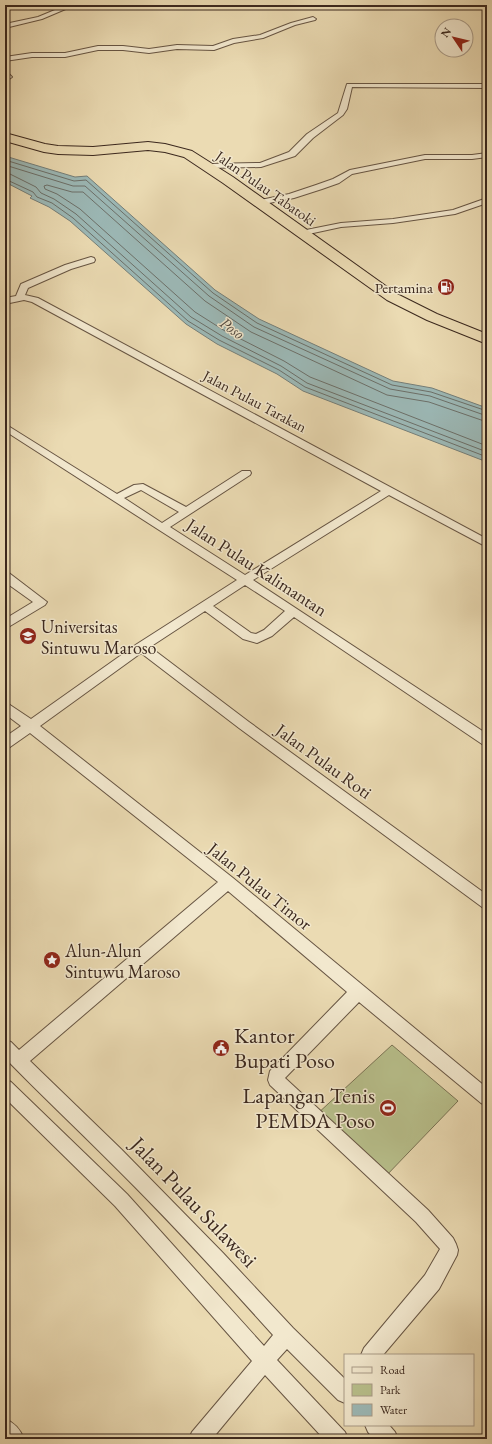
<svg xmlns="http://www.w3.org/2000/svg" width="492" height="1444" font-family="'EB Garamond',serif">
<style>
.green{fill:#b8c08c;stroke:#7a7455}
.water{fill:#9cb9b7;stroke:#757f7a}
.lines{fill:none;stroke-linecap:round;stroke-linejoin:round}
.shore{stroke:#6c706a;stroke-width:1}
.street-casing{stroke:#675543;stroke-width:2}
.highway-casing{stroke:#3b281e;stroke-width:2}
.street{fill:#f2e8ce;fill-rule:evenodd}
.highway{fill:#ebdbb3;fill-rule:evenodd}
.labels{text-anchor:middle;dominant-baseline:central;stroke-width:3;stroke-linejoin:round;paint-order:stroke}
.far-street-label{font-size:15px;fill:#3b281e;stroke:#f2e8ce}
.far-poi-label{font-size:15px;fill:#3b281e;stroke:#f2e8ce;text-anchor:end}
.far-water-label{font-size:16px;font-style:italic;fill:#534c44;stroke:#f2e8ce}
.street-label{font-size:18px;fill:#3b281e;stroke:#f2e8ce}
.poi-label{font-size:18px;fill:#3b281e;stroke:#f2e8ce;text-anchor:start}
.near-poi-label{font-size:22px;fill:#3b281e;stroke:#f2e8ce;text-anchor:start}
.near-street-label{font-size:22px;fill:#3b281e;stroke:#f2e8ce}
</style>
<rect width="100%" height="100%" fill="#ebdbb3"/>
<filter id="stains"><feTurbulence type="fractalNoise" baseFrequency=".005" numOctaves="4"/><feColorMatrix values="0 0 0 0 .2 0 0 0 0 .09 0 0 0 0 .02 0 0 0 .5 -.17"/></filter>
<radialGradient id="worn" r=".72"><stop offset=".6" stop-color="#630" stop-opacity="0"/><stop offset="1" stop-color="#630" stop-opacity=".3"/></radialGradient>
<path class="green" d="M 392,1045 L 458,1101 L 384,1178 L 316,1115 Z"/>
<path class="water" d="M 5,156 L 75,177 L 87,176 L 215,290 L 259,319 L 393,381 L 432,388 L 487,408 L 487,462 L 303,391 L 277,374 L 217,344 L 186,324 L 70,221 L 49,207 L 30,198 L 32,196 L 5,182 Z"/>
<g class="lines">
<path class="shore" d="M 5,160 L 74,181 L 86,180 L 213,293 L 257,323 L 392,385 L 431,392 L 487,411
M 5,165 L 73,186 L 85,186 L 209,296 L 254,327 L 390,389 L 430,396 L 487,416
M 5,174 L 10,174 L 36,187 L 41,193 L 54,199 L 76,214 L 191,317 L 222,336 L 281,366 L 307,383 L 487,452
M 5,179 L 33,192 L 37,197 L 52,203 L 73,218 L 188,321 L 219,340 L 279,370 L 305,387 L 487,457
M 487,422 L 429,402 L 387,395 L 251,332 L 205,301 L 83,192 L 72,192 L 47,185 L 44,186 L 45,189 L 57,194 L 80,209 L 195,312 L 225,331 L 284,361 L 310,377 L 487,446"/>
<g class="street-casing">
<path id="street" d="M 67,5 L 75,5 L 42,19 L 5,28 L 5,24 L 38,17 Z
M 313,17 L 316,19 L 315,20 L 295,25 L 263,38 L 234,43 L 214,50 L 177,49 L 149,53 L 123,50 L 98,50 L 65,57 L 32,57 L 5,61 L 5,57 L 32,53 L 65,53 L 98,46 L 123,46 L 149,49 L 177,45 L 213,46 L 233,39 L 260,35 L 291,23 Z
M 5,70 L 12,77 L 5,82 Z
M 347,84 L 487,84 L 487,88 L 352,87 L 347,109 L 343,115 L 313,138 L 295,156 L 261,167 L 207,168 L 203,166 L 207,164 L 260,163 L 289,152 L 307,134 L 338,113 Z
M 487,153 L 487,157 L 472,159 L 425,159 L 352,174 L 339,183 L 322,189 L 294,198 L 259,205 L 255,203 L 256,201 L 289,194 L 316,185 L 333,179 L 350,170 L 425,155 L 472,155 Z
M 487,198 L 487,203 L 455,214 L 393,223 L 341,227 L 304,235 L 300,233 L 301,231 L 341,223 L 393,219 L 453,210 Z
M 91,257 L 94,258 L 95,260 L 94,262 L 71,269 L 28,288 L 25,295 L 38,298 L 487,539 L 487,547 L 389,495 L 253,580 L 487,734 L 487,746 L 482,744 L 294,617 L 272,636 L 257,643 L 243,639 L 205,611 L 150,647 L 249,722 L 487,895 L 487,909 L 482,907 L 239,728 L 141,653 L 40,726 L 233,878 L 487,1088 L 487,1106 L 481,1103 L 359,1002 L 285,1078 L 428,1210 L 453,1238 L 456,1244 L 458,1250 L 457,1255 L 439,1289 L 383,1355 L 361,1355 L 364,1348 L 425,1275 L 440,1249 L 416,1222 L 270,1085 L 268,1080 L 270,1071 L 347,992 L 228,891 L 30,1061 L 121,1149 L 223,1253 L 293,1328 L 345,1379 L 345,1403 L 338,1400 L 287,1349 L 277,1360 L 345,1432 L 348,1439 L 324,1439 L 265,1375 L 212,1439 L 189,1439 L 192,1432 L 252,1361 L 115,1206 L 5,1098 L 5,1079 L 11,1082 L 127,1194 L 264,1346 L 273,1335 C 220,1276 166,1217 109,1161 C 74,1126 39,1093 5,1058 L 5,1040 L 11,1042 L 19,1050 L 218,882 L 30,733 L 10,747 L 5,749 L 5,737 L 21,726 L 5,714 L 5,703 L 10,705 L 31,719 L 137,644 L 237,580 L 5,431 L 5,424 L 117,494 L 134,485 L 143,484 L 186,507 L 242,471 L 250,471 L 251,473 L 250,475 L 170,527 L 245,575 L 381,491 L 32,302 L 24,300 L 5,304 L 5,298 L 16,296 L 21,284 L 65,265 ZM 141,490 L 179,512 L 162,523 L 124,498 ZM 245,585 L 285,611 L 264,630 L 256,634 L 251,633 L 213,606 Z
M 5,572 L 9,573 L 47,602 L 45,605 L 5,629 L 5,619 L 33,602 L 5,582 Z
M 5,1419 C 15,1423 20,1429 24,1439 L 5,1439 Z
M 365,1425 L 389,1425 L 395,1432 L 398,1439 L 374,1439 L 368,1432 Z"/>
</g>
<g class="highway-casing">
<path id="highway" d="M 5,133 L 45,144 L 58,146 L 93,147 L 148,142 L 165,144 L 192,151 L 233,177 L 397,294 L 437,314 L 487,334 L 487,344 L 427,320 L 387,300 L 223,183 L 184,157 L 165,152 L 148,150 L 93,155 L 58,154 L 44,152 L 5,141 Z"/>
</g>
<use href="#street" class="street"/>
<use href="#highway" class="highway"/>
</g>
<defs>
<g id="fuel-disc" transform="scale(0.9)"><circle r="9.5" fill="#8f2418" stroke="#f2e8ce"/><path d="M-5.5-6h7V0h2V4h1.3V-2.5L3-4.5l.8-.8L6-3V5H2.5V1h-1V6h-7ZM-4.2-4.7v3.2H.2V-4.7Z" fill="#fff"/></g>
<g id="university-disc" transform="scale(0.9)"><circle r="9.5" fill="#8f2418" stroke="#f2e8ce"/><path d="M0-5L7-2L0 1L-7-2ZM-4 1L0 2.5L4 1V4Q0 6-4 4Z" fill="#fff"/></g>
<g id="sight-disc" transform="scale(0.9)"><circle r="9.5" fill="#8f2418" stroke="#f2e8ce"/><path d="M0-6L1.8-2.2L6-1.7L2.9 1.2L3.7 5.4L0 3.3L-3.7 5.4L-2.9 1.2L-6-1.7L-1.8-2.2Z" fill="#fff"/></g>
<g id="civic-disc" transform="scale(0.9)"><circle r="9.5" fill="#8f2418" stroke="#f2e8ce"/><path d="M-.6-6.5H3V-4.5H.6V-3L4-1V1h2V6H-6V1h2V-1L-.6-3ZM-1.2 2.5V6h2.4V2.5Z" fill="#fff"/></g>
<g id="stadium-disc" transform="scale(0.9)"><circle r="9.5" fill="#8f2418" stroke="#f2e8ce"/><path d="M0-5a6.5 5 0 1 0 0 10a6.5 5 0 1 0 0-10ZM-3.5-1.8h7v3.6h-7Z" fill="#fff"/></g>
</defs>
<g fill-rule="evenodd">
<use href="#fuel-disc" x="446" y="287"/>
<use href="#university-disc" x="28" y="636"/>
<use href="#sight-disc" x="52" y="960"/>
<use href="#civic-disc" x="221" y="1048"/>
<use href="#stadium-disc" x="388" y="1108"/>
</g>
<g class="labels">
<g class="far-street-label">
<text transform="translate(266 188) rotate(35)">Jalan Pulau Tabatoki</text>
<text transform="translate(255 401) rotate(28)">Jalan Pulau Tarakan</text>
</g>
<g class="far-poi-label">
<text x="433" y="287">Pertamina</text>
</g>
<g class="far-water-label">
<text transform="translate(232 328) rotate(36)">Poso</text>
</g>
<g class="street-label">
<text transform="translate(257 567) rotate(33)">Jalan Pulau Kalimantan</text>
<text transform="translate(324 761) rotate(36)">Jalan Pulau Roti</text>
<text transform="translate(260 886) rotate(39)">Jalan Pulau Timor</text>
</g>
<g class="poi-label">
<text x="41" y="626">Universitas<tspan x="41" dy="21">Sintuwu Maroso</tspan></text>
<text x="65" y="950">Alun-Alun<tspan x="65" dy="21">Sintuwu Maroso</tspan></text>
</g>
<g class="near-poi-label">
<text x="234" y="1035">Kantor<tspan x="234" dy="25">Bupati Poso</tspan></text>
<text x="375" y="1095" text-anchor="end">Lapangan Tenis<tspan x="375" dy="25">PEMDA Poso</tspan></text>
</g>
<g class="near-street-label">
<text transform="translate(194 1202) rotate(46)">Jalan Pulau Sulawesi</text>
</g>
</g>
<rect width="492" height="1444" fill="none" stroke="#ebdbb3" stroke-width="20"/>
<rect x="6" y="6" width="480" height="1432" fill="none" stroke="#3b281e" stroke-width="2"/>
<rect x="10" y="10" width="472" height="1424" fill="none" stroke="#3b281e"/>
<rect x="344" y="1354" width="130" height="72" fill="#f2e8ce" stroke="#a99b88"/>
<rect x="352" y="1367" width="20" height="6" fill="#f2e8ce" stroke="#a99b88"/>
<text x="380" y="1374" font-size="12" fill="#3b281e">Road</text>
<rect x="352" y="1384" width="20" height="12" fill="#b8c08c" stroke="#a99b88"/>
<text x="380" y="1394" font-size="12" fill="#3b281e">Park</text>
<rect x="352" y="1404" width="20" height="12" fill="#9cb9b7" stroke="#a99b88"/>
<text x="380" y="1414" font-size="12" fill="#3b281e">Water</text>
<g transform="translate(454 38) rotate(305)"><circle r="19" fill="#f2e8ce" stroke="#a99b88"/>
<path d="M0-3L7 15L0 10L-7 15Z" fill="#8f2418"/>
<text y="-6" font-size="11" font-weight="bold" text-anchor="middle" fill="#3b281e">N</text>
</g>
<rect width="100%" height="100%" filter="url(#stains)"/>
<rect width="100%" height="100%" fill="url(#worn)"/>
</svg>
